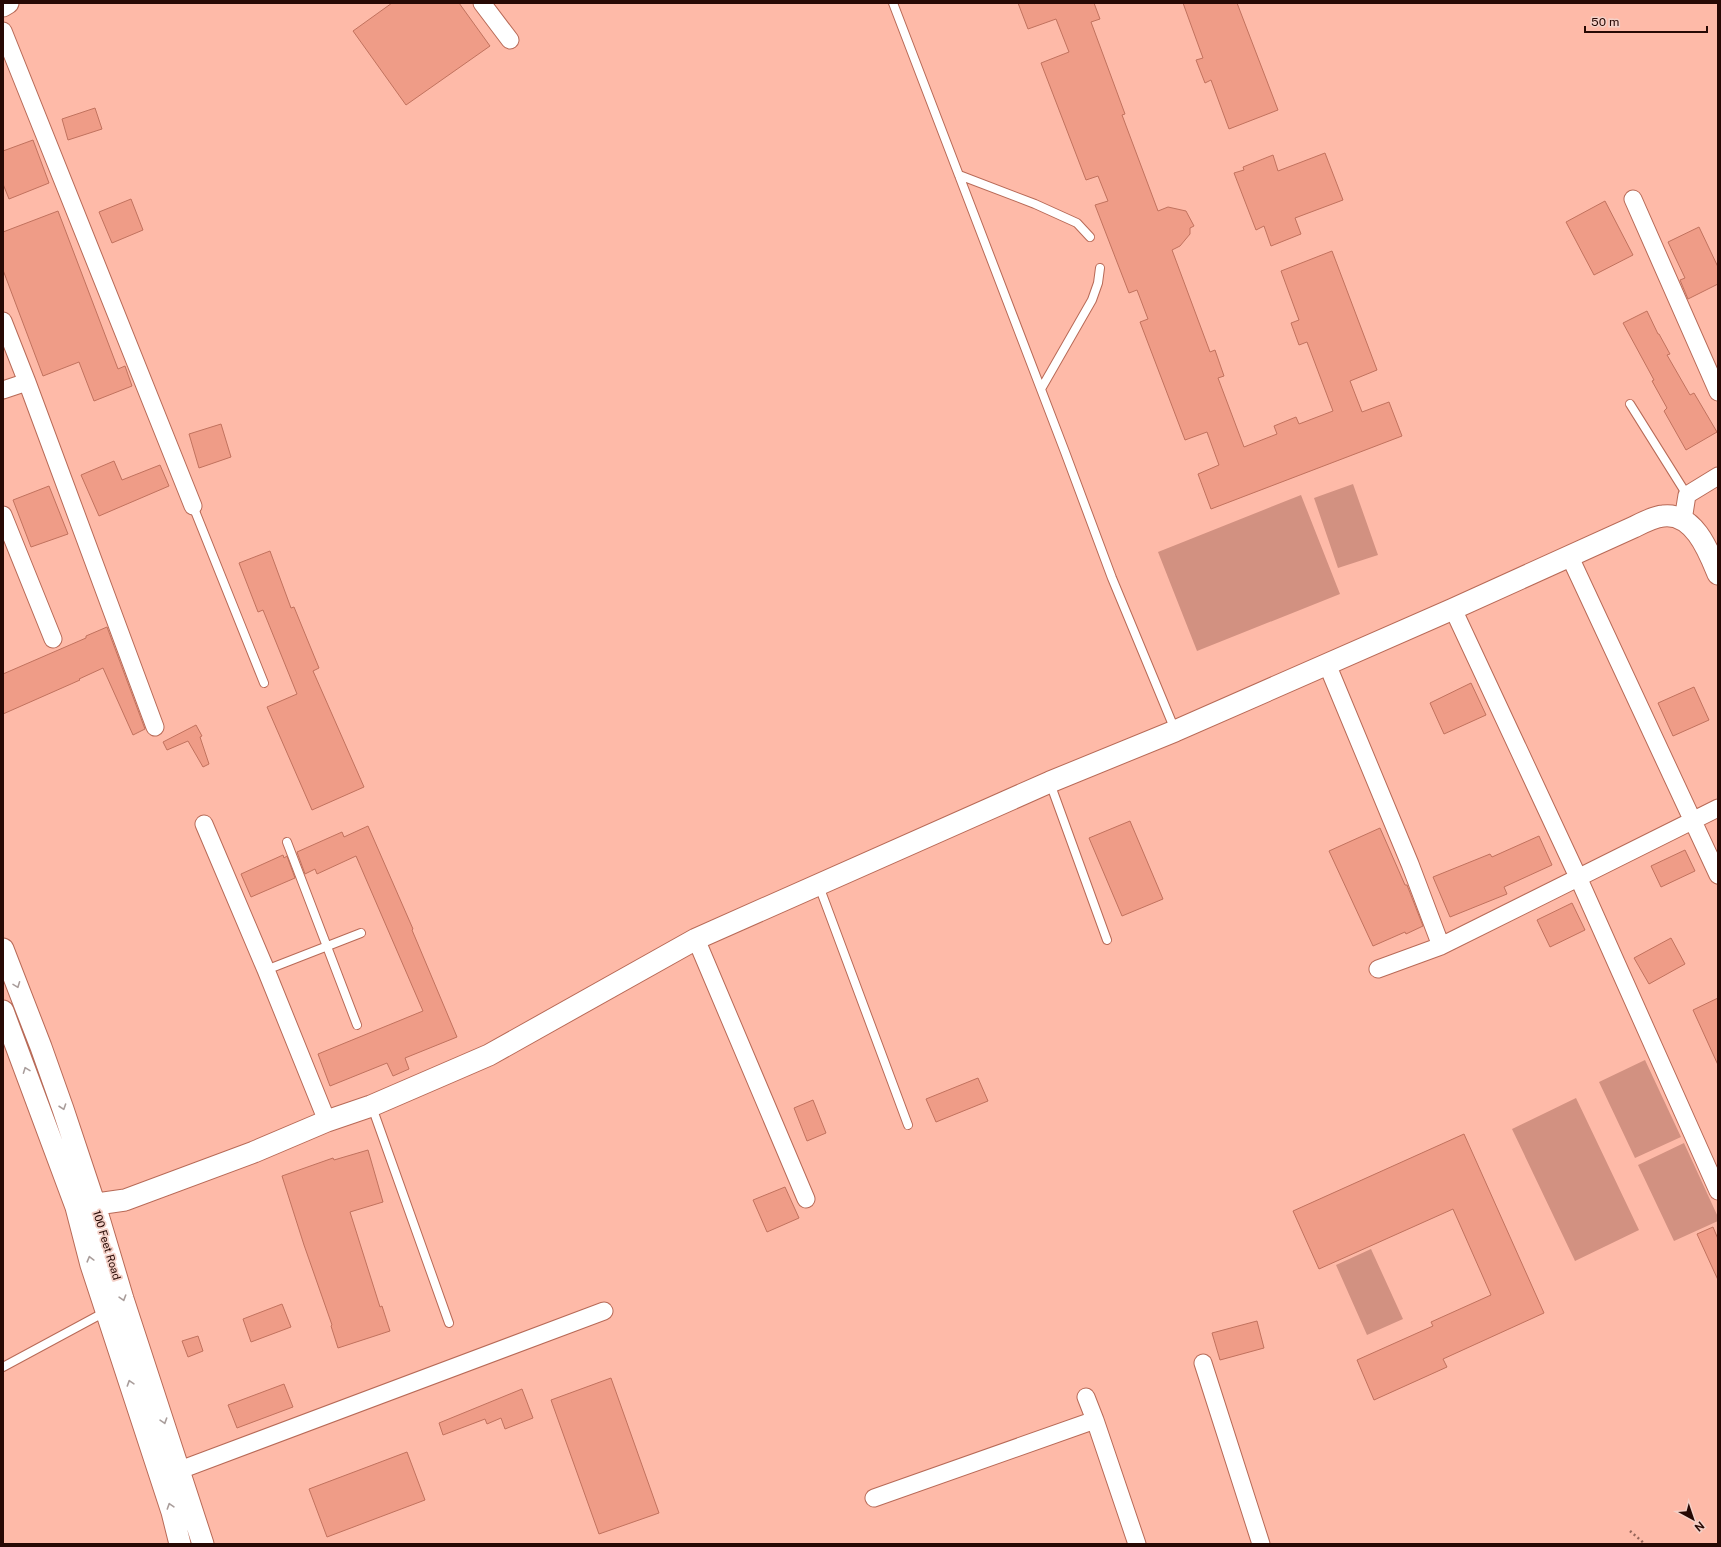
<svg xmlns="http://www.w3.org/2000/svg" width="1721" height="1547" font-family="'Public Sans',sans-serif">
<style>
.green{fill:#d29181}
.building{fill:#ef9c87;stroke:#c1725e}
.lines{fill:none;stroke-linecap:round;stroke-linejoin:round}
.service-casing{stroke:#b86a57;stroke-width:10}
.minor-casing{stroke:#b86a57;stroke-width:19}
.tertiary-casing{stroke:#b86a57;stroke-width:23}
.path{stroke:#976559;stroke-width:2.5;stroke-dasharray:2 3;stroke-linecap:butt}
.service{stroke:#fff;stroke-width:8}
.minor{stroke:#fff;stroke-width:17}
.tertiary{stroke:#fff;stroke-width:21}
.oneway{stroke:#a99d9b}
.labels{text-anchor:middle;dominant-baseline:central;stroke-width:3.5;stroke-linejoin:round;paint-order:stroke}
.street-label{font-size:11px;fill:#270904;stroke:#f4d0c7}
</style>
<rect width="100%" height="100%" fill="#febaa8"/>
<path class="green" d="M 1353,484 L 1378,555 L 1338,568 L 1314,498 Z
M 1301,495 L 1340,594 L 1197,651 L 1158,552 Z
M 1645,1060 L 1681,1137 L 1635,1158 L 1599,1082 Z
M 1576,1098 L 1639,1230 L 1575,1261 L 1512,1129 Z
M 1684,1143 L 1718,1217 L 1718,1221 L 1674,1241 L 1638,1165 Z
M 1371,1249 L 1403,1319 L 1367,1335 L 1336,1265 Z"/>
<path class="building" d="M 392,3 L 459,3 L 490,46 L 406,105 L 353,31 Z
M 1018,3 L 1094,3 L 1100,19 L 1091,22 L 1125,114 L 1122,115 L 1158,211 L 1168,207 L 1186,211 L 1194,226 L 1190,228 L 1190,234 L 1180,246 L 1172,250 L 1210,352 L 1215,350 L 1224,376 L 1218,378 L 1244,447 L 1277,434 L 1274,426 L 1296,417 L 1299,424 L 1333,411 L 1307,342 L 1299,345 L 1291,323 L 1299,320 L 1281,271 L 1332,251 L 1377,370 L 1350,381 L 1362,412 L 1389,402 L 1402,436 L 1211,509 L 1198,474 L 1219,465 L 1207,432 L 1185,440 L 1140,322 L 1148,319 L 1137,290 L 1129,293 L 1095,205 L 1108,201 L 1098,176 L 1086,180 L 1041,63 L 1069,52 L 1056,19 L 1028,29 Z
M 1183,3 L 1237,3 L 1278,110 L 1229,129 L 1211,80 L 1205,83 L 1196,60 L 1203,58 Z
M 95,108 L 102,129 L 68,140 L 62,119 Z
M 33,140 L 49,183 L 9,199 L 3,184 L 3,151 Z
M 1325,153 L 1343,200 L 1295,218 L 1301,234 L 1271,246 L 1264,226 L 1256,230 L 1234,173 L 1244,170 L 1243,167 L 1273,155 L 1278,171 Z
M 131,199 L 143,230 L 112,243 L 99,212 Z
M 1605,201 L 1633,255 L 1594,275 L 1566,222 Z
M 58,211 L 118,369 L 125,366 L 132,386 L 94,401 L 79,362 L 43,376 L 3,270 L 3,232 Z
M 1699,227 L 1718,267 L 1718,284 L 1688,299 L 1680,280 L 1685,278 L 1668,242 Z
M 1647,311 L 1658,334 L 1659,334 L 1670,354 L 1667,355 L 1690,395 L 1694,393 L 1717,432 L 1686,450 L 1664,411 L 1667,408 L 1652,381 L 1654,380 L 1623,323 Z
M 221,424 L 231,457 L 199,468 L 189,434 Z
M 114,461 L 122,480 L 160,465 L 169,486 L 99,516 L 81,475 Z
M 49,486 L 68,534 L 31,547 L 13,500 Z
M 270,551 L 291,608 L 294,607 L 319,668 L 313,671 L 364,787 L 312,810 L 267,707 L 297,694 L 263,610 L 258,612 L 239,563 Z
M 107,627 L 145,729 L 133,735 L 103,668 L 79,679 L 80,680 L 3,714 L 3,674 L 86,638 L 86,636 Z
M 1471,683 L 1486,715 L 1444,734 L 1430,703 Z
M 1694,687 L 1709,720 L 1673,736 L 1658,703 Z
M 196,725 L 202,736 L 200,737 L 209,764 L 203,767 L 188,741 L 167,750 L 163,742 Z
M 1130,821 L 1163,899 L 1122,916 L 1089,838 Z
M 368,826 L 413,929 L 412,930 L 457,1037 L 405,1058 L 409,1069 L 393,1076 L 387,1063 L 330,1086 L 318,1054 L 423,1011 L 356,856 L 317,874 L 315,869 L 305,874 L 297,852 L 342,832 L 344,837 Z
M 1380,828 L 1405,885 L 1407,885 L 1423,926 L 1406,934 L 1405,932 L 1373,946 L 1329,851 Z
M 1539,836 L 1552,865 L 1504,887 L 1507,894 L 1450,917 L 1433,877 L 1490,854 L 1492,857 Z
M 1685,850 L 1695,871 L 1661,887 L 1651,866 Z
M 283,855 L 284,858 L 287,856 L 295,878 L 251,897 L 241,874 Z
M 1572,903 L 1585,930 L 1550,947 L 1537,920 Z
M 1671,938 L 1685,964 L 1649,984 L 1634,958 Z
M 1718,998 L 1718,1065 L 1693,1010 Z
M 978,1078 L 988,1101 L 936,1122 L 926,1099 Z
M 813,1100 L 826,1133 L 807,1141 L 794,1108 Z
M 1464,1134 L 1544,1313 L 1443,1359 L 1447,1367 L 1374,1400 L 1357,1360 L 1433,1326 L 1431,1322 L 1491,1295 L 1453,1209 L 1319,1269 L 1293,1211 Z
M 368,1150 L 383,1202 L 350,1212 L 380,1307 L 382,1306 L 390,1331 L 338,1348 L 331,1326 L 332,1325 L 304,1245 L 282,1176 L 333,1158 L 334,1160 Z
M 785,1187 L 799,1218 L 767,1232 L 753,1200 Z
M 1713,1227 L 1718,1239 L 1718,1280 L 1697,1234 Z
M 282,1304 L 291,1327 L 251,1342 L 243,1319 Z
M 1257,1321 L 1264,1348 L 1220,1360 L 1212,1333 Z
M 198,1336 L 203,1351 L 188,1357 L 182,1341 Z
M 611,1378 L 659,1513 L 599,1534 L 551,1400 Z
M 284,1384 L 293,1407 L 237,1428 L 228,1405 Z
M 522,1389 L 533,1418 L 505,1429 L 501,1418 L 487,1424 L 485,1419 L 443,1435 L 439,1423 Z
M 407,1452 L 425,1500 L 327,1537 L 309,1489 Z"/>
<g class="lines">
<g class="service-casing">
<path id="service" d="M 893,3 L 1065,452 L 1112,578 L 1175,730
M 959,175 L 1035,204 L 1077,223 L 1090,237
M 1041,389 L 1092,300 L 1098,283 L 1100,268
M 1630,404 L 1687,495
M 193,506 L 264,683
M 1050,783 L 1107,940
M 287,842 L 357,1025
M 819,886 L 908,1125
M 266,970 L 361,933
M 372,1107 L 449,1323
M 3,1367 L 105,1312"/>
</g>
<g class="minor-casing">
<path id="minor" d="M 482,3 L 510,40
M 3,31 L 193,506
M 1633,199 L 1718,392
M 3,321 L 27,382 L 155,727
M 3,390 L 27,382
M 3,515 L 53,639
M 1683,520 L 1687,495 L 1718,476
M 1569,555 L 1718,875
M 1453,609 L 1578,877 L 1718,1191
M 1327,664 L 1410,864 L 1441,946
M 204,824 L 266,970 L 327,1121
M 696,939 L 806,1199
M 1378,969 L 1441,946 L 1718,808
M 1203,1363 L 1261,1544
M 1086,1397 L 1095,1420 L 1137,1544
M 180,1470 L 604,1311
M 874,1498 L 1095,1420"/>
</g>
<g class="tertiary-casing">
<path id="tertiary" d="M 3,6 L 8,3
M 3,949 L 41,1047 L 63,1109 L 95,1205 L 123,1299 L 203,1544
M 3,1011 L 76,1207 L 91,1265 L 172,1512 L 180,1544
M 76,1207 L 125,1200 L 254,1152 L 327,1121 L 371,1106 L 489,1055 L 696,939 L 1050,782 L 1175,731 L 1453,609 L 1634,527 C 1642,523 1653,517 1663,516 C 1694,512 1709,552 1718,574"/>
</g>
<path class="path" d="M 1630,1531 L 1645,1544"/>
<use href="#service" class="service"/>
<use href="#minor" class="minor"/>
<use href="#tertiary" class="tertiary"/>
</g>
<defs><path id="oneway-chevron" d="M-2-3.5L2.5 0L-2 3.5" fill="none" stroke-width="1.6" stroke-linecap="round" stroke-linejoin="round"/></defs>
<g class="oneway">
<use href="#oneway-chevron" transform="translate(17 985) rotate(69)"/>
<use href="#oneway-chevron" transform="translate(26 1070) rotate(-111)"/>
<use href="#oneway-chevron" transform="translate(63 1107) rotate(71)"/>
<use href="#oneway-chevron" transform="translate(90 1259) rotate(-105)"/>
<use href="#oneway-chevron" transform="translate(123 1298) rotate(73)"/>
<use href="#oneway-chevron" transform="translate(130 1383) rotate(-108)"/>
<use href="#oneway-chevron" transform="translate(164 1421) rotate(72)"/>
<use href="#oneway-chevron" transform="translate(170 1506) rotate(-108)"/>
</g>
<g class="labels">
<g class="street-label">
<text transform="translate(107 1245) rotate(73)">100 Feet Road</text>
</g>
</g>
<rect width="1721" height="1547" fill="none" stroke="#270904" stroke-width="8"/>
<g transform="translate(1693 1519) rotate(140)" stroke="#f4d0c7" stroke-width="3" paint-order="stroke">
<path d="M0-3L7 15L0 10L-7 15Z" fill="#270904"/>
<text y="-6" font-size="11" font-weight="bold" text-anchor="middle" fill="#270904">N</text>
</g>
<path d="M1585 26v6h122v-6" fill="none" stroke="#270904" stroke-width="2"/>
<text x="1591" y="26" font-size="12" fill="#270904" stroke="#f4d0c7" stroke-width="3" paint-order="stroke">50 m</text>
</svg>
